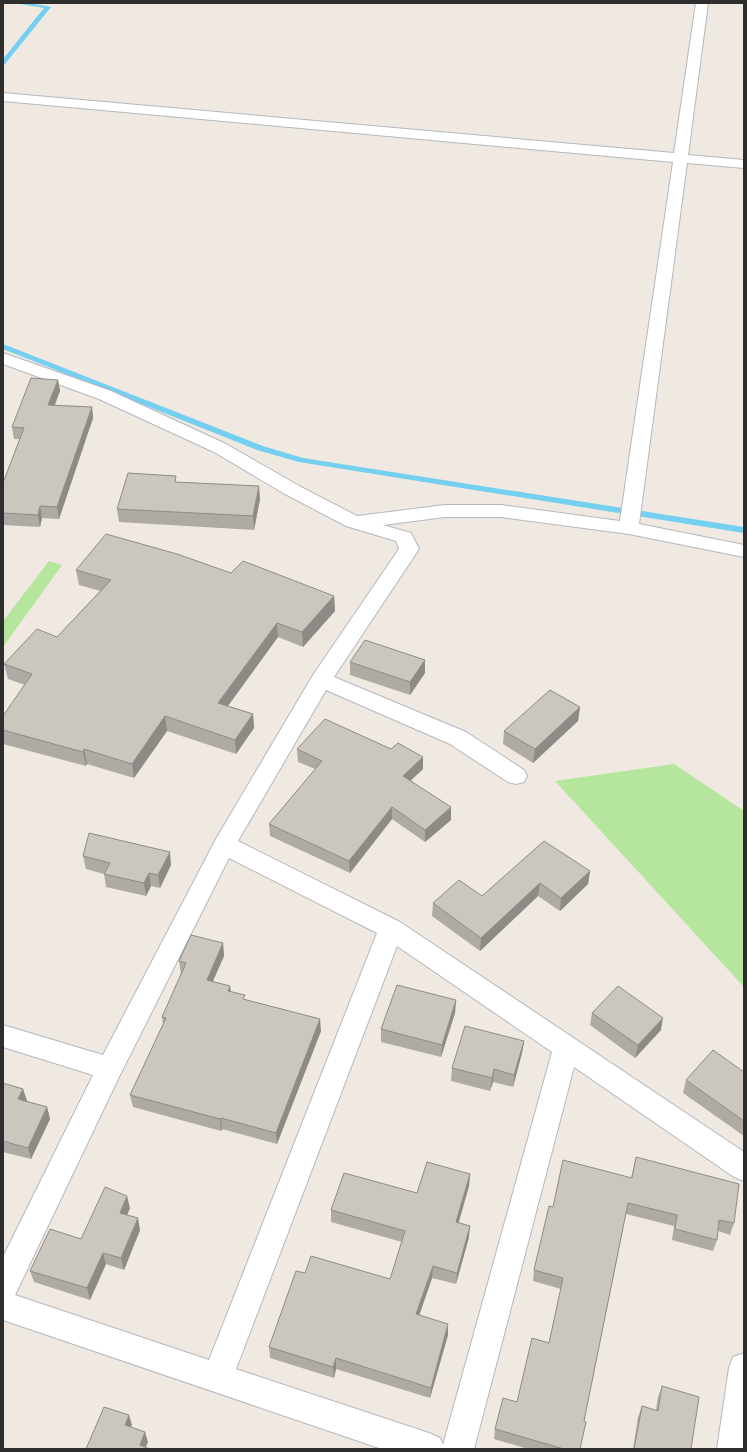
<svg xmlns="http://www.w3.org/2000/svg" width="747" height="1452" font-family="'Fira Sans',sans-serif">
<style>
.green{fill:#b6e59e}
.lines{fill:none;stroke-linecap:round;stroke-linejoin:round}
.stream{fill:#75cff0;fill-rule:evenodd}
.street-casing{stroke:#b4b7c1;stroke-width:2}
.street{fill:#fff;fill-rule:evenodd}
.wall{fill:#afaba4}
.shaded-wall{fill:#8e8b86}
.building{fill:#cbc7bf;stroke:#8e8b86}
</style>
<rect width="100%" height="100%" fill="#efe9e1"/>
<path class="green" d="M 49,561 L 62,565 L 3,647 L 3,621 Z
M 674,764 L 744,811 L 744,987 L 555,781 Z"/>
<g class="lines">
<path class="stream" d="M 14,3 L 30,3 L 51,7 L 5,64 L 3,65 L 3,59 L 44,8 Z
M 3,344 L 263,446 L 303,458 L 744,527 L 744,533 L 299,462 L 257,450 L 3,349 Z"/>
<g class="street-casing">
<path id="street" d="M 696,3 L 708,3 L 688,155 L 744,160 L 744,168 L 687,163 L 639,524 L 744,545 L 744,557 L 629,534 L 501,517 L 445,517 L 383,525 L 411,533 L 419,549 L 334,677 L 466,732 L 524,770 L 527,776 L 524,782 L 516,784 L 508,782 L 450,744 L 326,690 L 238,841 L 400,922 L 744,1152 L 744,1181 L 734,1177 L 574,1067 L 474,1449 L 382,1449 L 3,1320 L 3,1257 L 93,1075 L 3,1047 L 3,1025 L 103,1055 L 216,839 L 313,675 L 399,549 L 396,541 L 346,526 L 285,494 L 214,452 L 99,399 L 3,364 L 3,353 L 111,391 L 226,444 L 299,486 L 357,516 L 445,505 L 501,505 L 620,521 L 673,162 L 3,101 L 3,93 L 674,153 ZM 229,858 L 377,933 L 209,1360 L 15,1295 L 119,1077 ZM 397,946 L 552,1052 L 443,1445 L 440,1438 L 429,1433 L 236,1369 Z
M 744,1353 L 744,1449 L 717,1449 L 729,1368 L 733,1357 Z"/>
</g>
<use href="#street" class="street"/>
</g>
<path class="wall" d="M 58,380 L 60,391 L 55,405 L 92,407 L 93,418 L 59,519 L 42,518 L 40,527 L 3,525 L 3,483 L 20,439 L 14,439 L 12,427 Z
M 177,482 L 260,499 L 254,530 L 119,522 L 117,509 Z
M 76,570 L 231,573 L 334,596 L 335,611 L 303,647 L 278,637 L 228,706 L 253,714 L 254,728 L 236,754 L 167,731 L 134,778 L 87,764 L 86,766 L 3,744 L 3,716 L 25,685 L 8,679 L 4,664 L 57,637 L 100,591 L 79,585 Z
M 350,662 L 425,673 L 410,695 L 350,675 Z
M 580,707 L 578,721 L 533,763 L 503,744 L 504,731 Z
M 297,749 L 391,749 L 423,757 L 423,769 L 411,780 L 451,820 L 425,842 L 392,819 L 350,873 L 270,836 L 269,824 L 315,769 L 298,762 Z
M 83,856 L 171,865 L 160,888 L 151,886 L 146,896 L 106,887 L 104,874 L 86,869 Z
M 590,871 L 588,884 L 560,911 L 538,896 L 480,951 L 432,916 L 433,903 L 482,896 Z
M 223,943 L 224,956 L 213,981 L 245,1000 L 321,1031 L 277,1144 L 222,1129 L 221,1131 L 133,1107 L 130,1095 L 163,1025 L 162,1017 L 181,974 L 179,961 Z
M 456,1000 L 455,1013 L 441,1057 L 381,1042 L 381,1029 Z
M 592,1013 L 661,1030 L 635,1058 L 590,1025 Z
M 524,1041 L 522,1053 L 513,1087 L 493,1082 L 490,1091 L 451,1081 L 452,1068 Z
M 744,1072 L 744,1136 L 683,1093 L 686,1080 Z
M 3,1083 L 23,1089 L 27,1101 L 26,1101 L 47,1107 L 50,1119 L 31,1159 L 3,1152 Z
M 636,1157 L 734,1223 L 730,1235 L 718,1231 L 717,1240 L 713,1251 L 672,1240 L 674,1226 L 626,1214 L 584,1421 L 580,1449 L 528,1449 L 494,1439 L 495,1429 L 517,1402 L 549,1343 L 561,1289 L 533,1281 L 534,1270 L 553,1207 L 631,1178 Z
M 470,1174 L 469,1186 L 459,1222 L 469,1237 L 456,1284 L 432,1278 L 419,1315 L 448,1335 L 430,1398 L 336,1369 L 334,1378 L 270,1358 L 269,1347 L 305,1273 L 390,1279 L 402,1242 L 331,1222 L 331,1210 L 417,1193 Z
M 130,1208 L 127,1215 L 140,1230 L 124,1270 L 106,1264 L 90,1300 L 34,1282 L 30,1271 Z
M 662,1386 L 691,1449 L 633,1449 L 638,1417 L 642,1406 L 656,1410 L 658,1397 Z"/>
<path class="shaded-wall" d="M 58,380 L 60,391 L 50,416 L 48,405 Z
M 92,407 L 93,418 L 59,519 L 57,507 Z
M 259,486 L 260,499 L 254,530 L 253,516 Z
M 40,506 L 42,518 L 40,527 L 38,515 Z
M 334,596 L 335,611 L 303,647 L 302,632 Z
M 277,623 L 278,637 L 219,718 L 218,703 Z
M 425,660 L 425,673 L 410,695 L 410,682 Z
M 580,707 L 578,721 L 533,763 L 535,749 Z
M 253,714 L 254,728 L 236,754 L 235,740 Z
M 165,716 L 167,731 L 134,778 L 132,764 Z
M 84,749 L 87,764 L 86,766 L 83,752 Z
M 423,757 L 423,769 L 403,788 L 403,776 Z
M 392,807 L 392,819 L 350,873 L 349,861 Z
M 451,807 L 451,820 L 425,842 L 425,830 Z
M 170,852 L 171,865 L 160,888 L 158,875 Z
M 590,871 L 588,884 L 560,911 L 561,898 Z
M 149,873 L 151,886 L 146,896 L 144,883 Z
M 540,883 L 538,896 L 480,951 L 481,938 Z
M 223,943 L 224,956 L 208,992 L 207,980 Z
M 230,986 L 232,998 L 228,991 Z
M 456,1000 L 455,1013 L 441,1057 L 442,1045 Z
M 663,1018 L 661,1030 L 635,1058 L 638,1045 Z
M 320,1019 L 321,1031 L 277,1144 L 276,1133 Z
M 524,1041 L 522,1053 L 513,1087 L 514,1075 Z
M 494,1069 L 493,1082 L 490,1091 L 492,1078 Z
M 23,1089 L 27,1101 L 21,1111 L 18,1099 Z
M 47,1107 L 50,1119 L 31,1159 L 28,1148 Z
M 221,1118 L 222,1129 L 221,1131 L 220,1119 Z
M 470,1174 L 469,1186 L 455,1234 L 456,1222 Z
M 127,1196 L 130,1208 L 123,1225 L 120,1213 Z
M 138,1218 L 140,1230 L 124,1270 L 121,1258 Z
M 470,1226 L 469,1237 L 456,1284 L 457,1273 Z
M 103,1253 L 106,1264 L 90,1300 L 87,1288 Z
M 433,1266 L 432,1278 L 416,1325 L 416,1314 Z
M 448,1324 L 448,1335 L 430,1398 L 431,1388 Z
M 336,1358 L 336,1369 L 334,1378 L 333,1367 Z
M 129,1415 L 132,1425 L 128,1435 L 125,1425 Z
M 145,1432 L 148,1442 L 145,1449 L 140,1445 Z"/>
<path class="building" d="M 31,378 L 58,380 L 48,405 L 92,407 L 57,507 L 40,506 L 38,515 L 3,513 L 3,483 L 24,428 L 12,427 Z
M 128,473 L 176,476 L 175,482 L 259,486 L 253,516 L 117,509 Z
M 106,534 L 177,554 L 231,573 L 243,561 L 334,596 L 302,632 L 277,623 L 218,703 L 253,714 L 235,740 L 165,716 L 132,764 L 84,749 L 83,752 L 3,730 L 3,716 L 32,674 L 4,664 L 37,629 L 57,637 L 111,580 L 76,570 Z
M 365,640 L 425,660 L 410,682 L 350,662 Z
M 550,690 L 580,707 L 535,749 L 504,731 Z
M 325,719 L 391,749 L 398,743 L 423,757 L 403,776 L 451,807 L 425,830 L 392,807 L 349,861 L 269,824 L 322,761 L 297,749 Z
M 89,833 L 170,852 L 158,875 L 149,873 L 144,883 L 104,874 L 110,863 L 83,856 Z
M 544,841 L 590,871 L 561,898 L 540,883 L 481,938 L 433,903 L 459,880 L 482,896 Z
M 191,935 L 223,943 L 207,980 L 230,986 L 228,991 L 245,995 L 243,999 L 320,1019 L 276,1133 L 221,1118 L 220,1119 L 130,1095 L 166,1018 L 162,1017 L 186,963 L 179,961 Z
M 397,985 L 456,1000 L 442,1045 L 381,1029 Z
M 618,986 L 663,1018 L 638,1045 L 592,1013 Z
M 465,1026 L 524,1041 L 514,1075 L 494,1069 L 492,1078 L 452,1068 Z
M 713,1050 L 744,1072 L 744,1121 L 686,1080 Z
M 3,1083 L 23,1089 L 18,1099 L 47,1107 L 28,1148 L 3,1141 Z
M 636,1157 L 739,1184 L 734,1223 L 719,1220 L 717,1240 L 675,1229 L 677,1215 L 628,1203 L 584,1421 L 586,1422 L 580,1449 L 564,1449 L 495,1429 L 503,1398 L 517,1402 L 532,1338 L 549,1343 L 563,1278 L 534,1270 L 549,1206 L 553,1207 L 563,1160 L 632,1178 Z
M 427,1162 L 470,1174 L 456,1222 L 470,1226 L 457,1273 L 433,1266 L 416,1314 L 448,1324 L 431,1388 L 336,1358 L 333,1367 L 269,1347 L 296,1271 L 305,1273 L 311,1256 L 390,1279 L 405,1231 L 331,1210 L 344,1173 L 417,1193 Z
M 105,1187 L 127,1196 L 120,1213 L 138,1218 L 121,1258 L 103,1253 L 87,1288 L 30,1271 L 50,1229 L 81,1239 Z
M 662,1386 L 699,1397 L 691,1449 L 634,1449 L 642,1406 L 658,1411 Z
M 104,1407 L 129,1415 L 125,1425 L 145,1432 L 140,1445 L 150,1449 L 86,1449 Z"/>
<rect width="747" height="1452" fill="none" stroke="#2e2e2e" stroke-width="8"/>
</svg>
